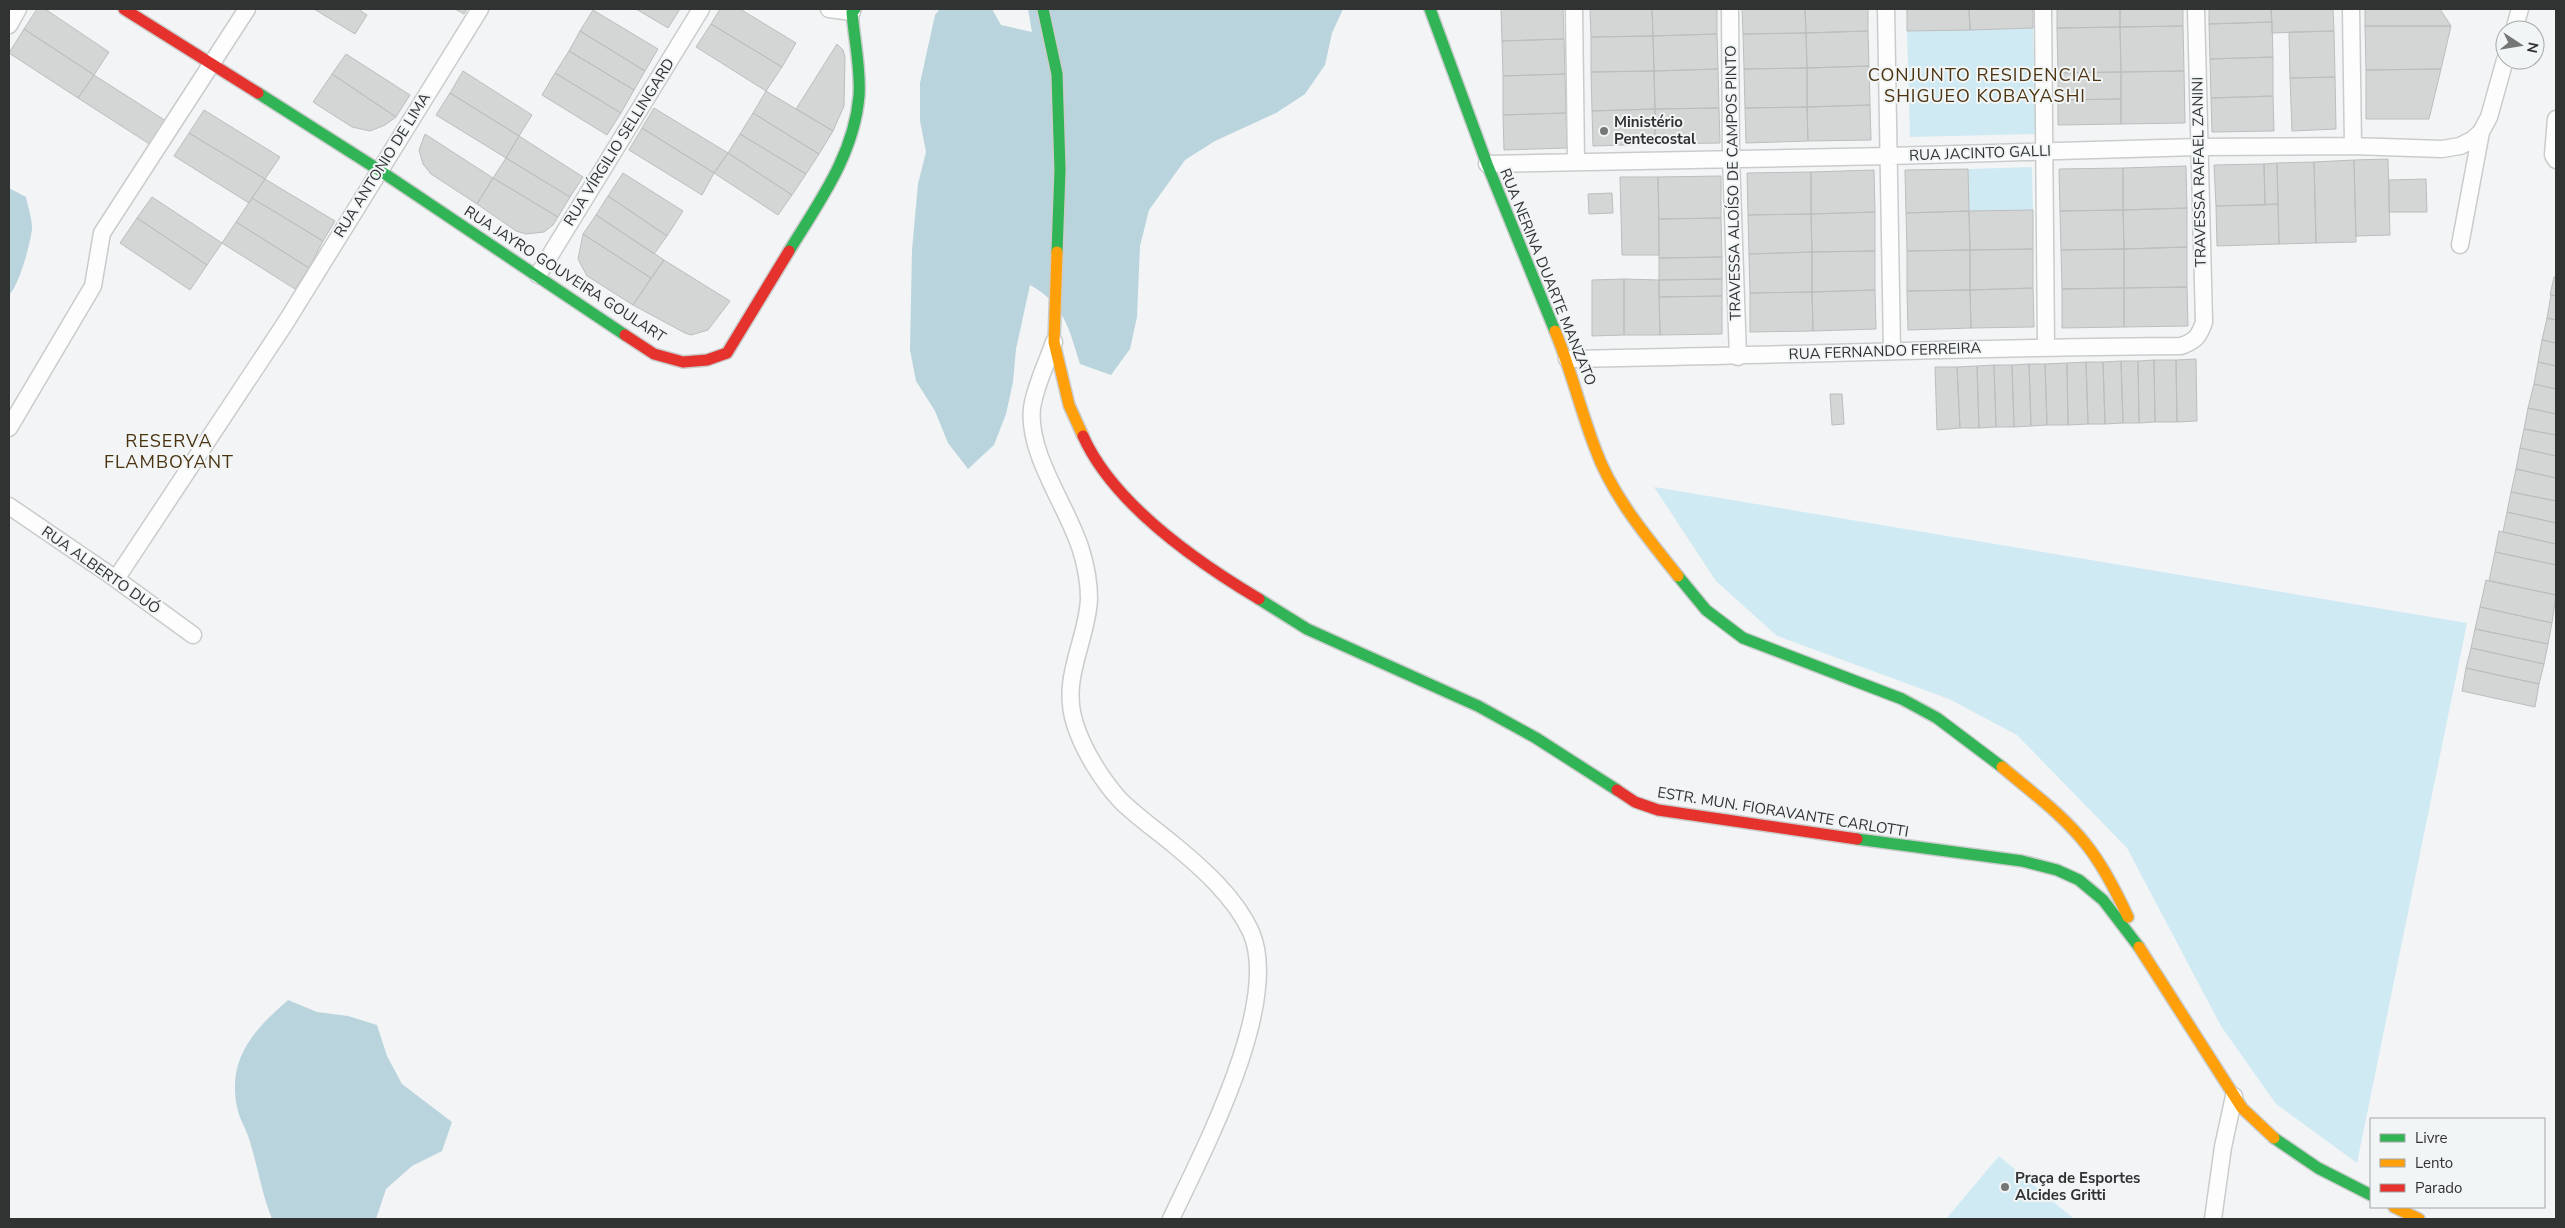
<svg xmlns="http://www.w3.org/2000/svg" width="2565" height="1228" font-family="'Nunito Sans',sans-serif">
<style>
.green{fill:#d0eaf3}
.forest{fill:#bad4dd}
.building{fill:#d4d6d6;stroke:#bcbdbe}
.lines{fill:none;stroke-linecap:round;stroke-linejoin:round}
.street-casing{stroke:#cacccc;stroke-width:19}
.fast-casing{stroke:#cacccc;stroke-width:14}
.slow-casing{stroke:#cacccc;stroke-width:14}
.jam-casing{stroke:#cacccc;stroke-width:14}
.street{stroke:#fdfdfe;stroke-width:16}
.fast{stroke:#30b455;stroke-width:11}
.slow{stroke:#ff9f0a;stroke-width:11}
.jam{stroke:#e5322d;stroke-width:11}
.poi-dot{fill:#757777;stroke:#f1f5f6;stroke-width:2}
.labels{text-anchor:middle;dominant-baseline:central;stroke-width:4;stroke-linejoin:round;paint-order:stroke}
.poi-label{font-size:15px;font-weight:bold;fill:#313333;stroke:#f1f5f6;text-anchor:start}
.street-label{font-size:15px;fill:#313333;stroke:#f1f5f6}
.quarter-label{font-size:18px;letter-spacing:1px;fill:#4b3310;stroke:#f1f5f6}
</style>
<rect width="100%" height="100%" fill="#f2f4f5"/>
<path class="green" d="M 2033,28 L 2036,134 L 1910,137 L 1907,31 Z
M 2032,167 L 2033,210 L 1969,211 L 1968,169 Z
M 1654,487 L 2467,623 L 2357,1163 L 2276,1104 L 2221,1026 L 2127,848 L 2017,735 L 1949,699 L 1777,636 L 1716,581 Z
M 1999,1156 L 2074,1219 L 1946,1219 Z"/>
<path class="forest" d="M 940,9 L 992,9 L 1001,25 L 1032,32 L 1028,9 L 1343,9 L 1332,33 L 1325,65 L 1305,94 L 1276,113 L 1215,141 L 1185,160 L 1149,210 L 1140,246 L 1137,317 L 1130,349 L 1111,375 L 1080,364 C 1069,328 1064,304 1030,285 L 1016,349 L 1013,382 L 1006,414 L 994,445 L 968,469 L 948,443 L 935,411 L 916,381 L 910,350 L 912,250 L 918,184 L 926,152 L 920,121 L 920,83 L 935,15 Z
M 9,188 L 26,197 C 28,207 32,218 32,228 C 31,242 19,286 9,295 Z
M 288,1000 L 317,1012 L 348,1016 L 377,1025 L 387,1056 L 402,1084 L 452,1122 L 442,1151 L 412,1166 L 386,1189 L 376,1219 L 272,1219 C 262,1194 258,1168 250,1142 C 247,1130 239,1119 237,1107 C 227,1058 254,1030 288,1000 Z"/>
<path class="building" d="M 37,9 L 45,9 L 109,52 L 94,75 L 24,29 Z
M 314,9 L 358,9 L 367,15 L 355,34 Z
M 455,9 L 467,9 L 464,14 Z
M 636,9 L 680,9 L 668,28 Z
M 720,9 L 740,9 L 796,43 L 782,67 L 711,24 Z
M 1501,9 L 1563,9 L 1564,39 L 1502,41 Z
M 1590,9 L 1652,9 L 1653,36 L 1591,37 Z
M 1652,9 L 1717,9 L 1717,34 L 1653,36 Z
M 1742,9 L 1805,9 L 1806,33 L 1743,34 Z
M 1805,9 L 1868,9 L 1868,31 L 1806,33 Z
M 1907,9 L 1969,9 L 1970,30 L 1907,31 Z
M 1969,9 L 2033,9 L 2033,28 L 1970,30 Z
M 2057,9 L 2120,9 L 2120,27 L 2057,28 Z
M 2120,9 L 2183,9 L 2183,26 L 2120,27 Z
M 2209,9 L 2271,9 L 2272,22 L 2209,24 Z
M 2271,9 L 2333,9 L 2334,31 L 2272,33 Z
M 2365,9 L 2440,9 L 2451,26 L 2365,26 Z
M 593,10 L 658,49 L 645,71 L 580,31 Z
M 2272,22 L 2273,57 L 2210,59 L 2209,24 Z
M 711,24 L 782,67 L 766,91 L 696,47 Z
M 2183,26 L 2184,71 L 2121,72 L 2120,27 Z
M 2365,26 L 2451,26 L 2441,69 L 2366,70 Z
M 2120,27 L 2121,72 L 2058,73 L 2057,28 Z
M 24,29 L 94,75 L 78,98 L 9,53 Z
M 580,31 L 645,71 L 634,90 L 569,51 Z
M 1868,31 L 1869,66 L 1807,68 L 1806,33 Z
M 2334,31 L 2335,77 L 2290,78 L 2289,32 Z
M 1806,33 L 1807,68 L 1744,69 L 1743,34 Z
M 1717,34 L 1718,69 L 1654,71 L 1653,36 Z
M 1653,36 L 1654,71 L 1591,72 L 1591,37 Z
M 1564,39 L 1565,74 L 1503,76 L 1502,41 Z
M 837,44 L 843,50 L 845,57 L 844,106 L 833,131 L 796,109 Z
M 569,51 L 634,90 L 621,113 L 555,73 Z
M 346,54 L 410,95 L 396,117 L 332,74 Z
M 2273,57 L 2273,96 L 2211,98 L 2210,59 Z
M 1869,66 L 1870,105 L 1807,107 L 1807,68 Z
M 1807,68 L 1807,107 L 1745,108 L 1744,69 Z
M 1718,69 L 1719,108 L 1655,109 L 1654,71 Z
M 2441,69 L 2429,119 L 2366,119 L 2366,70 Z
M 463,71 L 532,115 L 519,136 L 450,93 Z
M 1654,71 L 1655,109 L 1592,111 L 1591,72 Z
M 2184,71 L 2185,123 L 2121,124 L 2121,72 Z
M 2121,72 L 2121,99 L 2058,100 L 2058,73 Z
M 555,73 L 621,113 L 607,135 L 542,95 Z
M 332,74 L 396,117 L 385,125 L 370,131 L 352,127 L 313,102 Z
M 1565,74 L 1566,113 L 1503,115 L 1503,76 Z
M 94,75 L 166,121 L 151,145 L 78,98 Z
M 2335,77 L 2336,129 L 2292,131 L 2290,78 Z
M 766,91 L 833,131 L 819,154 L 753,113 Z
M 450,93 L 519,136 L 506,158 L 436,115 Z
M 2273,96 L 2274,131 L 2212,132 L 2211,98 Z
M 2121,99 L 2121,124 L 2058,125 L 2058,100 Z
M 1870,105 L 1871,140 L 1808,141 L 1807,107 Z
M 1807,107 L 1808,141 L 1746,143 L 1745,108 Z
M 654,108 L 728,153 L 714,173 L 642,128 Z
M 1719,108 L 1720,143 L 1655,144 L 1655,109 Z
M 1655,109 L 1655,144 L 1593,146 L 1592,111 Z
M 204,110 L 280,157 L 265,179 L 189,133 Z
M 753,113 L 819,154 L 806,174 L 740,134 Z
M 1566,113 L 1567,148 L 1504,150 L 1503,115 Z
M 642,128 L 714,173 L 702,195 L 629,150 Z
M 189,133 L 265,179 L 249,203 L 174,156 Z
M 425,134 L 493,178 L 477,204 L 431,174 L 423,164 L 419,150 Z
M 740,134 L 806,174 L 792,195 L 728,153 Z
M 519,136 L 583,177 L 570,197 L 506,158 Z
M 728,153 L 792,195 L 778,215 L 714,173 Z
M 506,158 L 570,197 L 558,217 L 493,178 Z
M 2388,159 L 2390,235 L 2356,236 L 2354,160 Z
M 2354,160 L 2356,242 L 2316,243 L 2314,162 Z
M 2314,162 L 2316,243 L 2279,244 L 2277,163 Z
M 2277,163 L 2278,204 L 2265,205 L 2264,164 Z
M 2264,164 L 2265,205 L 2216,206 L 2214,165 Z
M 2186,166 L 2187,208 L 2123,210 L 2123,168 Z
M 2123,168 L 2123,210 L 2060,211 L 2059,169 Z
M 1968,169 L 1969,211 L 1906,213 L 1905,170 Z
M 1874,170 L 1875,212 L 1811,214 L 1811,172 Z
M 1811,172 L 1811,214 L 1748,215 L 1747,173 Z
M 623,173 L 683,211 L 667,236 L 608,196 Z
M 1721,176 L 1721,218 L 1659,219 L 1658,177 Z
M 1620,177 L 1658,177 L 1659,255 L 1622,255 Z
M 493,178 L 558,217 L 553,225 L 544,232 L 526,234 L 516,231 L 477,204 Z
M 265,179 L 335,221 L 323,241 L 252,198 Z
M 2426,179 L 2427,212 L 2389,212 L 2389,180 Z
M 1612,193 L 1613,213 L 1589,214 L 1588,194 Z
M 608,196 L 667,236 L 654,254 L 596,215 Z
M 152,197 L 222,243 L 207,265 L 137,218 Z
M 252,198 L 323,241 L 309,268 L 236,222 Z
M 2278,204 L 2279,244 L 2217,246 L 2216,206 Z
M 2187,208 L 2187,247 L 2124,249 L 2123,210 Z
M 2033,210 L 2033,249 L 1970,250 L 1969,211 Z
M 2123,210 L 2124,249 L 2061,250 L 2060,211 Z
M 1969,211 L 1970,250 L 1907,251 L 1906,213 Z
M 1875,212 L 1875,251 L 1812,252 L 1811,214 Z
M 1811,214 L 1812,252 L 1749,254 L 1748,215 Z
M 596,215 L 664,260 L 651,278 L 583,234 Z
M 137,218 L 207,265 L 190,290 L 120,243 Z
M 1721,218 L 1722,257 L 1659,258 L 1659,219 Z
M 236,222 L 309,268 L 295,289 L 222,243 Z
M 583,234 L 651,278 L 633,305 L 587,276 L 578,259 Z
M 2187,247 L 2187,287 L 2124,288 L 2124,249 Z
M 2033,249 L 2033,288 L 1970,290 L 1970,250 Z
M 2124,249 L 2124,288 L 2062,289 L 2061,250 Z
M 1970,250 L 1970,290 L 1907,291 L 1907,251 Z
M 1875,251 L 1875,290 L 1812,292 L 1812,252 Z
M 1812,252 L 1812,292 L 1750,293 L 1749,254 Z
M 1722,257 L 1722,279 L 1659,280 L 1659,258 Z
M 664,260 L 730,301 L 708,330 L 691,335 L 685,333 L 633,305 Z
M 2554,277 L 2556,277 L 2556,296 L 2550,295 Z
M 1624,279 L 1659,280 L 1660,335 L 1624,335 Z
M 1624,279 L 1624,335 L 1592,336 L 1592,280 Z
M 1722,279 L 1722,296 L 1659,297 L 1659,280 Z
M 2187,287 L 2188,326 L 2124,327 L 2124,288 Z
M 2033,288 L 2034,327 L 1971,328 L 1970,290 Z
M 2124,288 L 2124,327 L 2062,328 L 2062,289 Z
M 1875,290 L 1876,329 L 1813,331 L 1812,292 Z
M 1970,290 L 1971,328 L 1908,330 L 1907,291 Z
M 1812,292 L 1813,331 L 1750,332 L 1750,293 Z
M 2551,295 L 2556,296 L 2556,320 L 2547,318 Z
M 1722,296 L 1722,334 L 1660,335 L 1659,297 Z
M 2547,318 L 2556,320 L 2556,343 L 2542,340 Z
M 2542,340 L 2556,343 L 2556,366 L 2538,362 Z
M 2196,359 L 2197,421 L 2177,422 L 2176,360 Z
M 2154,360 L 2155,422 L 2139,423 L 2138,361 Z
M 2154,360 L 2176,360 L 2177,422 L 2155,422 Z
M 2121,361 L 2123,423 L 2105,424 L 2103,362 Z
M 2121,361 L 2138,361 L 2139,423 L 2123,423 Z
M 2086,362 L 2088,424 L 2068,425 L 2067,363 Z
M 2086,362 L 2103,362 L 2105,424 L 2088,424 Z
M 2538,362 L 2556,366 L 2556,389 L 2534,384 Z
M 2067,363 L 2068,425 L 2047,425 L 2045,364 Z
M 2029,364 L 2031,426 L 2014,427 L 2012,365 Z
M 2029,364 L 2045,364 L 2047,425 L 2031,426 Z
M 1994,365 L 1996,427 L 1979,428 L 1977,366 Z
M 1994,365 L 2012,365 L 2014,427 L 1996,427 Z
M 1977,366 L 1979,428 L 1960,428 L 1957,367 Z
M 1935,367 L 1957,367 L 1960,428 L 1937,430 Z
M 2534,384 L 2556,389 L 2556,414 L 2528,408 Z
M 1830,394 L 1842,394 L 1844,424 L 1832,425 Z
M 2528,408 L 2556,414 L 2556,435 L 2524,429 Z
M 2524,429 L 2556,435 L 2556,456 L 2520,448 Z
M 2520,448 L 2556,456 L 2556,478 L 2516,469 Z
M 2516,469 L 2556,478 L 2556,501 L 2511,492 Z
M 2511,492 L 2556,501 L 2556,523 L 2507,512 Z
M 2507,512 L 2556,523 L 2556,544 L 2503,532 Z
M 2499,531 L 2556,544 L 2556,565 L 2495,552 Z
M 2495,552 L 2556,565 L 2556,595 L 2489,581 Z
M 2486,580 L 2556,595 L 2552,623 L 2480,607 Z
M 2480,607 L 2552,623 L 2548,644 L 2475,629 Z
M 2475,629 L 2548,644 L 2544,664 L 2471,648 Z
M 2471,648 L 2544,664 L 2539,684 L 2466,668 Z
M 2466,668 L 2539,684 L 2535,707 L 2462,691 Z"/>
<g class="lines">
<g class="street-casing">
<path id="street" d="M 829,9 L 852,12
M 1574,9 L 1576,161
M 1730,9 L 1731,158 L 1738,357
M 1886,9 L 1892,350
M 2043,9 L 2046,347
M 2351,9 L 2353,146
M 9,25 L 18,9
M 2514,30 L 2520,9
M 2556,119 L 2553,155 L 2556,160
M 1487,164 L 1889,156 L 2198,147 L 2353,146 L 2442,149 L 2460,146 L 2472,140 L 2481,132 L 2489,117 L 2505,60
M 2460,245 L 2481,132
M 538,275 L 701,9
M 1054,342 C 1047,363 1035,386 1032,408 C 1027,454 1068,507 1081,550 C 1086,566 1089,582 1089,599 C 1087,642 1060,678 1075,724 C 1083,750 1102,780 1120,800 C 1136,816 1156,830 1173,844 C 1202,868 1235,897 1251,932 C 1282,1003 1202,1153 1171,1219
M 1567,359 C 1772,356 1976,347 2181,346 C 2195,341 2199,337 2204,322 L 2196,9
M 9,428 L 93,286 L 102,233 L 247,9
M 9,506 L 116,579 L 193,635
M 116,579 L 286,322 L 480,9
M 2213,1219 L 2223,1147 L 2234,1096"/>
</g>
<g class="fast-casing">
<path id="fast" d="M 1043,9 L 1057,74 L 1060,170 L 1057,252
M 1430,9 L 1487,164 L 1555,331
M 258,93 L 379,170 L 625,335
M 789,251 C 819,202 854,155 859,96 C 861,69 854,39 852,12 L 855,9
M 1678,576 L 1706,610 L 1743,638 L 1902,699 L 1937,718 L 2002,767
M 1259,599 L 1307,629 L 1478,706 L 1536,738 L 1617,790
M 1857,839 L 2022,861 L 2057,870 L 2079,880 L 2103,900 L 2139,947
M 2274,1138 L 2318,1168 L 2371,1195"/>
</g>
<g class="slow-casing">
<path id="slow" d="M 1057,252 L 1054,342 L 1069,405 L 1083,436
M 1555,331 C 1571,369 1580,409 1595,448 C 1612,496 1647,537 1678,576
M 2002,767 C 2030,791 2062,814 2085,843 C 2103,865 2116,891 2128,917
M 2139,947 L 2242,1108 L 2274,1138
M 2394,1207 L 2419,1219"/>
</g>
<g class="jam-casing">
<path id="jam" d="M 124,9 L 258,93
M 625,335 L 654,354 L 683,362 L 707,360 L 727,353 L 789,251
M 1083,436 C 1113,503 1197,562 1259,599
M 1617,790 L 1635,802 L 1658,810 L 1857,839"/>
</g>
<use href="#street" class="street"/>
<use href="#fast" class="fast"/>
<use href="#slow" class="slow"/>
<use href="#jam" class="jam"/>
</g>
<g class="poi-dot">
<circle cx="1604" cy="131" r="5"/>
<circle cx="2005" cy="1187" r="5"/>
</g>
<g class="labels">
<g class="poi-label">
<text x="1614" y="122">Ministério<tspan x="1614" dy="17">Pentecostal</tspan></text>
<text x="2015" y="1178">Praça de Esportes<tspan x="2015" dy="17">Alcides Gritti</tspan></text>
</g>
<g class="street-label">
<text transform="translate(619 142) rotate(-58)">RUA VÍRGILIO SELLINGARD</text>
<text transform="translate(1980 153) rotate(-2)">RUA JACINTO GALLI</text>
<text transform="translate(382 165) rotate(-58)">RUA ANTONIO DE LIMA</text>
<text transform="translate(2199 172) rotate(-91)">TRAVESSA RAFAEL ZANINI</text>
<text transform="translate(1733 183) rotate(-91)">TRAVESSA ALOÍSO DE CAMPOS PINTO</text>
<text transform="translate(565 274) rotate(33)">RUA JAYRO GOUVEIRA GOULART</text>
<text transform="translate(1548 277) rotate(68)">RUA NERINA DUARTE MANZATO</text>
<text transform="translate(1885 351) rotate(-2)">RUA FERNANDO FERREIRA</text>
<text transform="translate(101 570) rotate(35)">RUA ALBERTO DUÓ</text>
<text transform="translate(1783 812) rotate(9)">ESTR. MUN. FIORAVANTE CARLOTTI</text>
</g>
<g class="quarter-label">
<text x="1985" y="75">CONJUNTO RESIDENCIAL<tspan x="1985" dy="21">SHIGUEO KOBAYASHI</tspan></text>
<text x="169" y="441">RESERVA<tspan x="169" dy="21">FLAMBOYANT</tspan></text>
</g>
</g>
<rect width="2565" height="1228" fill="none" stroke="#313333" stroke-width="20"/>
<rect x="2370" y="1118" width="175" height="90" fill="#f1f5f6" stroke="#a4a7a8"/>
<rect x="2380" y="1134" width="25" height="8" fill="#30b455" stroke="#a4a7a8"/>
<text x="2415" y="1143" font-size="15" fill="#313333">Livre</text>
<rect x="2380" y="1159" width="25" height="8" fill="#ff9f0a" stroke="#a4a7a8"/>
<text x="2415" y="1168" font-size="15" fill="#313333">Lento</text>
<rect x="2380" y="1184" width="25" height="8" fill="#e5322d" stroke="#a4a7a8"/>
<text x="2415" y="1193" font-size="15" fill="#313333">Parado</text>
<g transform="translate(2520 45) rotate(102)"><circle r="24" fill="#f1f5f6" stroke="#a4a7a8"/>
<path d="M0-4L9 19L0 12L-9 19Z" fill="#757777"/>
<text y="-8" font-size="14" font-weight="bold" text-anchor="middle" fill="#313333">N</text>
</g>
</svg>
